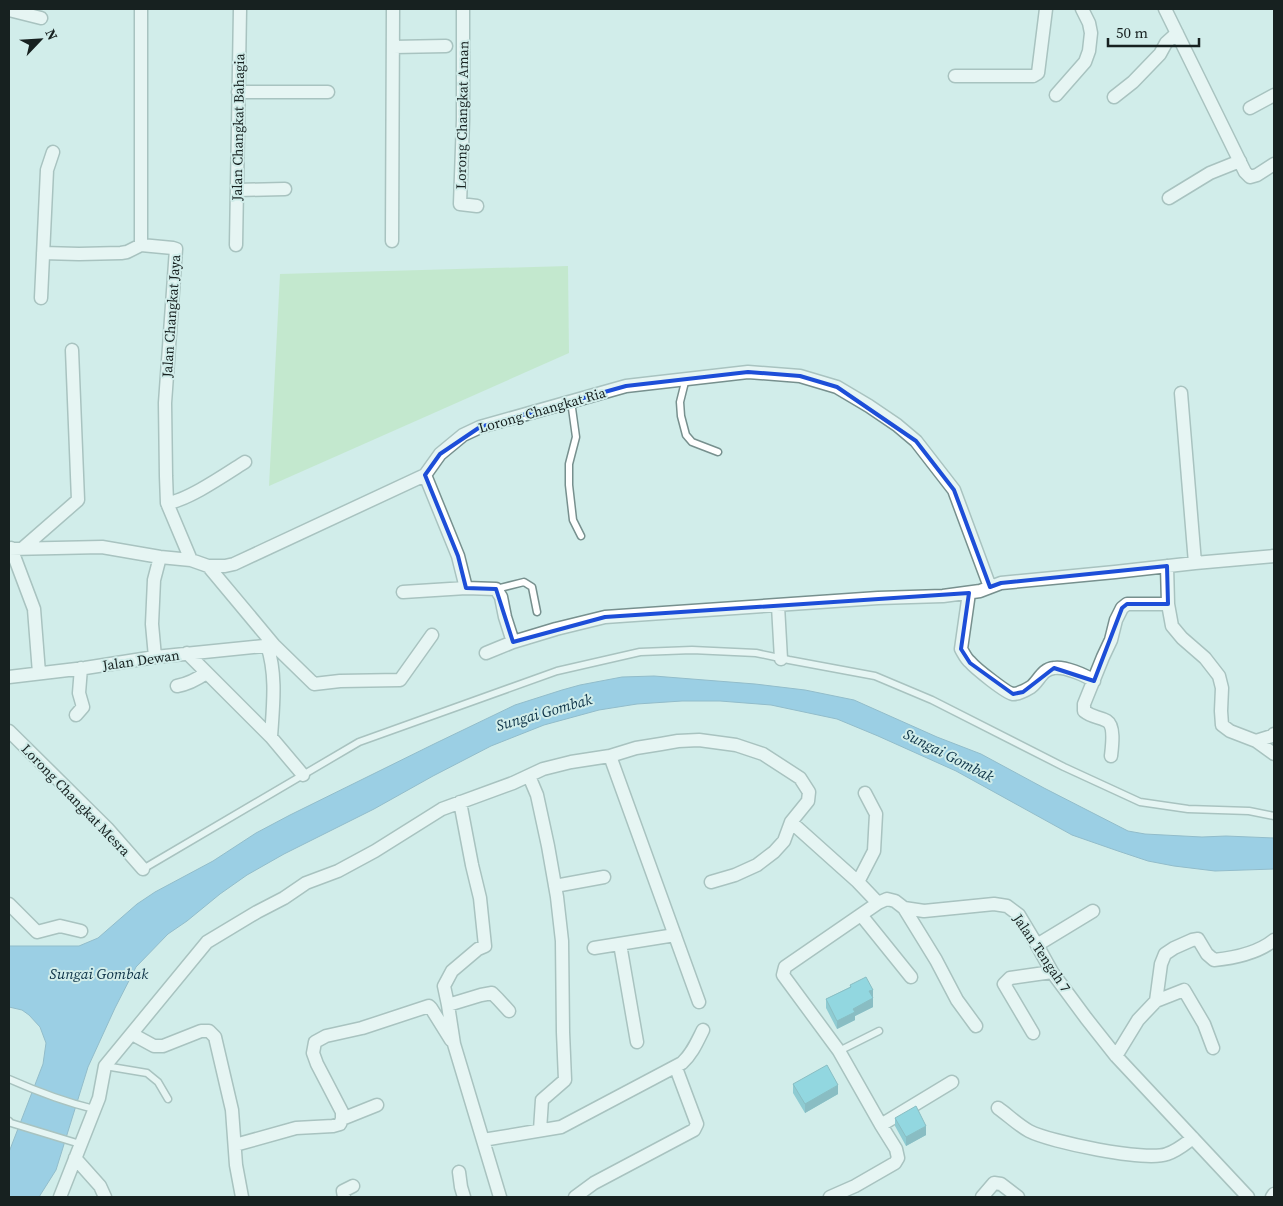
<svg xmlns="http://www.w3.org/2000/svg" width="1283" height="1206" font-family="'Source Serif 4',serif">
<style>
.green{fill:#b2e2ae}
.water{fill:#59acde;stroke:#4582a5}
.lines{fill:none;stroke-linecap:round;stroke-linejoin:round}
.lane-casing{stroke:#77908e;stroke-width:9}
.street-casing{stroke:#77908e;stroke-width:15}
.lane{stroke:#fff;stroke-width:6}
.street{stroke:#fff;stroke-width:12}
.wall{fill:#3ca3b6}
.shaded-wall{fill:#318494}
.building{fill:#46bdd4;stroke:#318494}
.marked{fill:none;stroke:#1d4ed8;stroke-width:4;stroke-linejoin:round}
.labels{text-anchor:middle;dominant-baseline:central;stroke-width:4;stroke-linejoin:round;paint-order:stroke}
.street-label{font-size:14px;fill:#172120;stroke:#d1edea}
.water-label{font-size:15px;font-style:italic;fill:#0c3146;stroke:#d1edea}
</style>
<rect width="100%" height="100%" fill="#d1edea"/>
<path class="green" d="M 568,266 L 569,353 L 269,486 L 280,274 Z"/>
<path class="water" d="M 654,676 L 755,684 L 805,690 L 854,700 L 937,737 L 981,754 L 1044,788 L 1128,831 L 1145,834 L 1202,837 L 1226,836 L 1274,838 L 1274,869 L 1215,871 L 1174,866 L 1148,861 L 1118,851 L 1072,835 L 956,771 L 878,736 L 837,719 L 771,705 L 720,701 L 682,701 L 637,704 L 599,710 L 544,725 L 491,746 L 433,776 L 374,809 L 284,854 L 247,875 L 220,894 L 187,921 L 168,934 L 136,967 L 115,1008 L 88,1067 L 56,1170 L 39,1197 L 9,1197 L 9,1152 L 43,1064 L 46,1043 L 40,1027 L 29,1015 L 22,1010 L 9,1007 L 9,946 L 79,946 L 98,938 L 137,904 L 155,892 L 213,861 L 256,833 L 290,815 L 436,743 L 515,705 L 562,690 L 580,685 L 622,677 Z"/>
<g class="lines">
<g class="lane-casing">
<path id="lane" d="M 686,378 L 680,402 L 681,416 L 686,435 L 692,442 L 718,452
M 571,401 L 576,437 L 569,464 L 569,485 L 573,520 L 581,536
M 496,589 L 524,582 L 532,587 L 537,612
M 143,869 L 359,742 L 557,671 L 640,652 L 692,650 L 756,653 L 789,660 L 875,676 L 932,700 L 1064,767 L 1140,802 L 1188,809 L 1249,811 L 1274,816
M 839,1051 L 879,1031
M 105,1066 L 147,1073 L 158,1082 L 168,1099
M 9,1079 C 36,1091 65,1102 94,1109
M 9,1121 L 11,1123 L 80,1144"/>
</g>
<g class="street-casing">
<path id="street" d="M 463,9 L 463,120 L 460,204 L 477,206
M 1165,9 L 1245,172 L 1250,177 L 1257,175 L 1274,164
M 9,10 L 41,18
M 393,47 L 446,46
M 955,76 L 1033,76 L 1038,73 L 1046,9
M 238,92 L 328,92
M 1056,95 L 1085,62 L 1089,51 L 1091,33 L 1089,23 L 1082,9
M 1114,97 L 1133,82 L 1160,54 L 1166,43 L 1177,33
M 1250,108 L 1274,95
M 237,190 L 285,189
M 1169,198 L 1210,173 L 1240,161
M 392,241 L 393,9
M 141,245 L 173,248 L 176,249 L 165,403 L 166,476 L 167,503 L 191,560
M 141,245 L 141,9
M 236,245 L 240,9
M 43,253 L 79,254 L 121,253 L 127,252 L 141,245
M 41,298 L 47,170 L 53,152
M 1181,393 L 1195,563
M 167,503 C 187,501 226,474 245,462
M 11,548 L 34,609 L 39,673
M 23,548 L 78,500 L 72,350
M 9,549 L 102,547 L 160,557 L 191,560 L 208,566 L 225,566 L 234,564 L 425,475 L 440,454 L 463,435 L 480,427 L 626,386 L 748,372 L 800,376 L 837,387 L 869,406 L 897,425 L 916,441 L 954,490 L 990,587
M 208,566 L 274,645 L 314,684 L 340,681 L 400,680 L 432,635
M 1167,566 L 1168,604 L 1172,626 L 1182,638 L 1205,658 L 1219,676 L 1222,688 L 1221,711 L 1222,725 L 1230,731 L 1256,741 L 1274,754
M 466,588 L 496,589 L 501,597 L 505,617 L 513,642
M 403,592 L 466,588 L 458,556 L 425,475
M 969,593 L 961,649 C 964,654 966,659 970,662 C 975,668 1006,693 1013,694 C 1019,694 1026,690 1031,687 C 1039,681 1042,669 1054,668 C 1064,666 1085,675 1094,681
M 778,606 L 781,659
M 267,645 C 277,675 273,706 271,737
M 187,653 L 271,737 L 303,775
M 486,653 L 513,642 L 556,629 L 605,617 L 878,598 L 943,596 L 980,591 L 1001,583 L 1115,572 L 1195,563 L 1274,556
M 155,657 L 152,624 L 154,580 L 160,557
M 9,677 L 85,668 L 155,657 L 274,645
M 177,686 C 188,684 196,680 206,673
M 76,715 L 83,707 L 79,693 L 81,668
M 9,731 L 107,828 L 143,869
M 1256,741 L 1272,736 L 1274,734
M 610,756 L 699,1002
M 1111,756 C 1112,747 1115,726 1107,721 C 1098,716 1093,718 1084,711 L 1084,704 L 1103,657 L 1111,640 L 1116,620 L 1122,608 L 1127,604 L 1168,604
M 529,776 L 537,795 L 548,846 L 557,897 L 562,941 L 563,1032 L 565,1080 L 542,1100 L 540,1130
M 865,793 L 876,814 L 874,851 L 858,882 L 878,903
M 460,802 L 472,865 L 480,898 L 485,946 L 478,949 L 452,971 L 444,986 L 448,1005 L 454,1044 L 500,1197
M 791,822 L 858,882
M 555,886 L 604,877
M 9,904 L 37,932 L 60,926 L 81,931
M 904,908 L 936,960 L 957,1000 L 976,1026
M 861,915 L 911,977
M 620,944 L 637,1042
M 1037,945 L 1093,911
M 594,948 L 675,935
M 1156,1001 L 1184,990 L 1204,1024 L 1213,1048
M 448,1005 L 481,995 L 492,993 L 498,999 L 509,1011
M 1033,1033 L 1004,984 L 1010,978 L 1052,972
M 132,1034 L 154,1046 L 163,1046 L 201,1031 L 209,1031 L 215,1037 L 232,1110 L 236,1165 L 242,1197
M 1116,1056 L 1138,1020 L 1156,1001 L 1161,964 L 1165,954 L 1174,948 L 1192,940 L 1198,939 L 1207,954 L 1214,960 C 1234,958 1258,953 1274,940
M 998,1108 C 1008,1115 1018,1125 1029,1131 C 1050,1142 1146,1162 1167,1154 C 1177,1151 1185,1144 1193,1138
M 342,1119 L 342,1112 L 317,1064 L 313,1053 L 315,1042 L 326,1036 L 362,1028 L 429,1006 L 431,1008 L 451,1040
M 881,1125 L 952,1082
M 483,1140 L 561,1127 L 682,1063 C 692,1054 697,1042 703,1030
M 235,1145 L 296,1128 L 333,1126 L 340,1124 L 342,1119 L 377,1105
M 75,1158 L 100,1186 L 105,1197
M 459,1172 L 461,1187 L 464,1197
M 60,1197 L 99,1098 L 105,1066 L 207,942 L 257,912 L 284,898 L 306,883 L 338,871 L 375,851 L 442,809 L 513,783 L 543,769 L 571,762 L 610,756 L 636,748 L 661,744 L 678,741 L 699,740 L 736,745 L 763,754 L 800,778 L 809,792 L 808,801 L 791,822 L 784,841 L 774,852 L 757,865 L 735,875 L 711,882
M 344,1197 L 343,1191 L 353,1186
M 575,1197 L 594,1183 L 694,1130 L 697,1124 L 676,1068
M 830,1197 L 855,1186 L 895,1163 L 898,1158 L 896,1149 L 881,1125 L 839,1051 L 783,975 L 785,967 L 878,903 L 887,899 L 895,901 L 904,908 L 924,911 L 994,904 L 1007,906 L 1019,915 L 1037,945 L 1052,972 L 1086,1018 L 1116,1056 L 1248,1197
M 982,1197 L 994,1183 L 1001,1184 L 1018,1197
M 1272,1197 L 1274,1194"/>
</g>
<use href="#lane" class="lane"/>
<use href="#street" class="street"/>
</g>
<path class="wall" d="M 850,985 L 873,990 L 873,1007 L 855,1016 L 855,1020 L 837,1029 L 826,1008 L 826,999 L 850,987 Z
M 793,1084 L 838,1094 L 805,1113 L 793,1093 Z
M 895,1118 L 926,1135 L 906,1146 L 895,1126 Z"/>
<path class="shaded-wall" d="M 873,990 L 873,998 L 869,991 Z
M 873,998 L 873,1007 L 855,1016 L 855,1020 L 837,1029 L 837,1021 L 853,1009 Z
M 838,1085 L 838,1094 L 805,1113 L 805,1104 Z
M 926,1126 L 926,1135 L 906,1146 L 906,1137 Z"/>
<path class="building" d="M 866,977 L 873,990 L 869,991 L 873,998 L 853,1009 L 855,1012 L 837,1021 L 826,999 L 851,987 L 850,985 Z
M 827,1065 L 838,1085 L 805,1104 L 793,1084 Z
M 916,1106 L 926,1126 L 906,1137 L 895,1118 Z"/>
<path d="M0 0H1283V1206H0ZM 748,372 L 800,376 L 837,387 L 916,441 L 954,490 L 990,587 L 1001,583 L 1167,566 L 1168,604 L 1127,604 L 1122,608 L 1094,681 L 1054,668 L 1023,692 L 1013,694 L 970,663 L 961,649 L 969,593 L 605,617 L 513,642 L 496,589 L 466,588 L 458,556 L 425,475 L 440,454 L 480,427 L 626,386 Z" fill="#d1edea" fill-opacity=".55" fill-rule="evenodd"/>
<path class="marked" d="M 748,372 L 800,376 L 837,387 L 916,441 L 954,490 L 990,587 L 1001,583 L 1167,566 L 1168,604 L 1127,604 L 1122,608 L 1094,681 L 1054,668 L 1023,692 L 1013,694 L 970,663 L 961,649 L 969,593 L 605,617 L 513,642 L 496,589 L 466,588 L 458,556 L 425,475 L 440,454 L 480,427 L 626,386 Z"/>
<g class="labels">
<g class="street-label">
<text transform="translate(462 115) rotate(-89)">Lorong Changkat Aman</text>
<text transform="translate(238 127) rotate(-89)">Jalan Changkat Bahagia</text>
<text transform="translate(171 316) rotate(-86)">Jalan Changkat Jaya</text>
<text transform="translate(542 410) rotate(-16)">Lorong Changkat Ria</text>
<text transform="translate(141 660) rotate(-8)">Jalan Dewan</text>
<text transform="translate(76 800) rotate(46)">Lorong Changkat Mesra</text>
<text transform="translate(1042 953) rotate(56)">Jalan Tengah 7</text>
</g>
<g class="water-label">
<text transform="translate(544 712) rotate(-16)">Sungai Gombak</text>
<text transform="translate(949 755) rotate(27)">Sungai Gombak</text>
<text x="99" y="973">Sungai Gombak</text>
</g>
</g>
<rect width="1283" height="1206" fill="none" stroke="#172120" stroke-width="20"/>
<g transform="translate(40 40) rotate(65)" stroke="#d1edea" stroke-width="4" paint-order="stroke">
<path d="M0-4L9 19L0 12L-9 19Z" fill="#172120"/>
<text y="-8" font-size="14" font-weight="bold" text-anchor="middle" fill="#172120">N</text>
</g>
<path d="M1108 38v8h91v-8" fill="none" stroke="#172120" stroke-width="2.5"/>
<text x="1116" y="38" font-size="15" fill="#172120" stroke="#d1edea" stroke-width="4" paint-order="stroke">50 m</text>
</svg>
